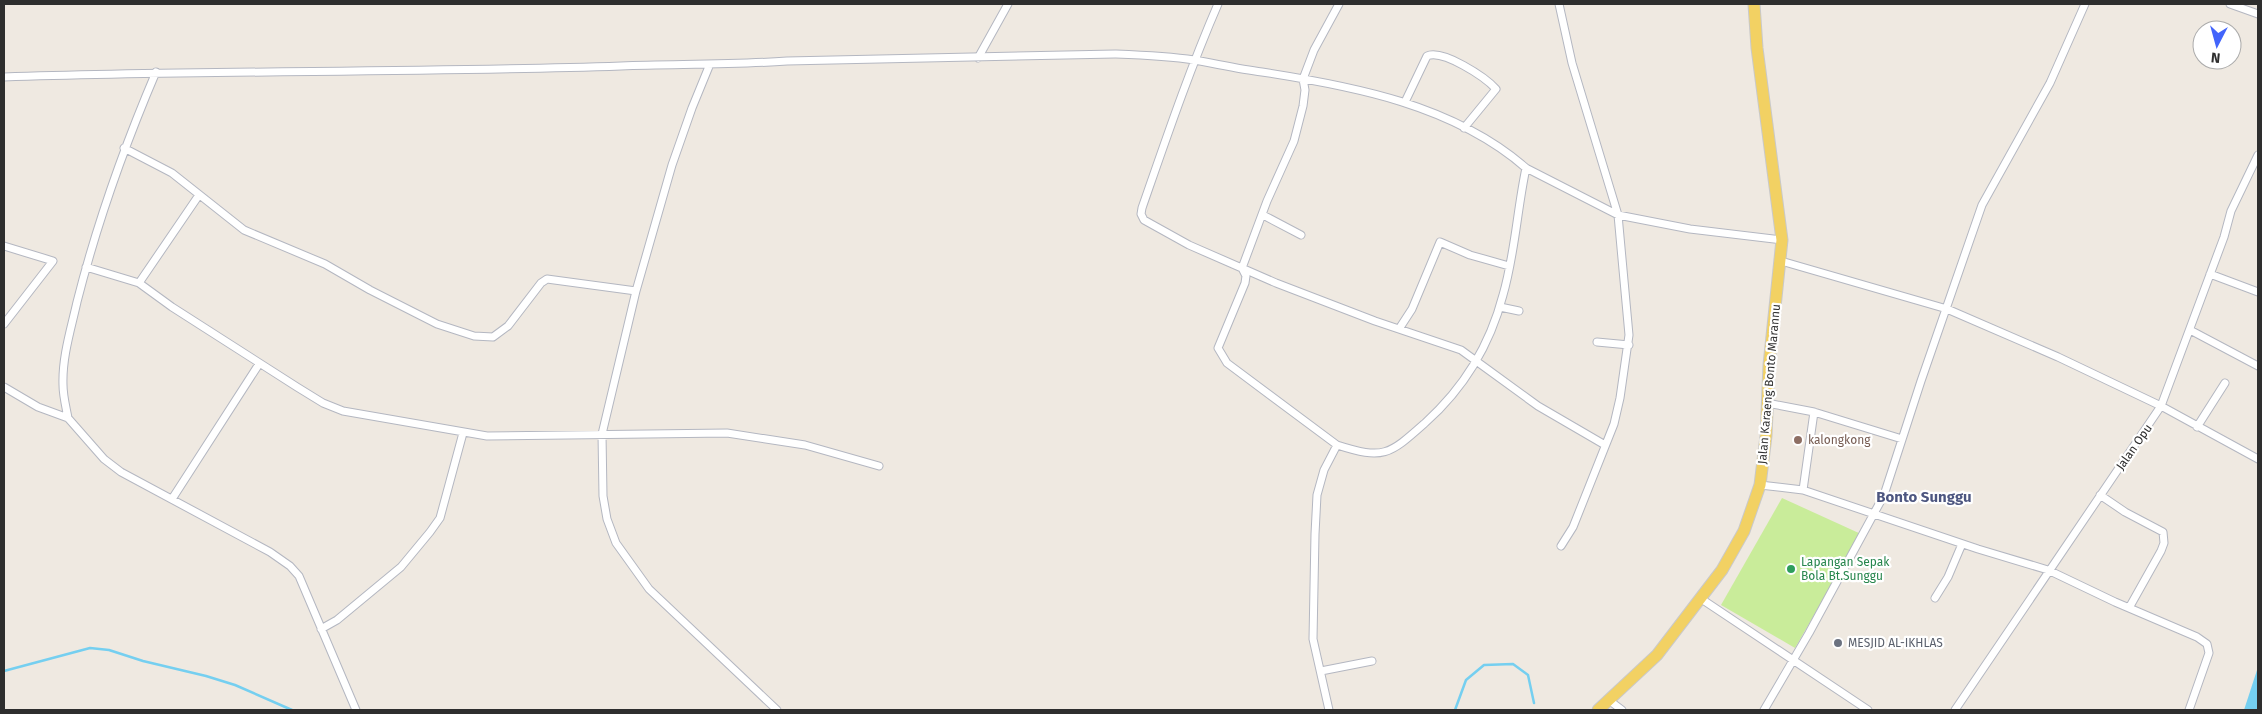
<svg xmlns="http://www.w3.org/2000/svg" width="2262" height="714" font-family="'Fira Sans',sans-serif">
<style>
.pitch{fill:#c9ec9a}
.water{fill:#75cff0}
.lines{fill:none;stroke-linecap:round;stroke-linejoin:round}
.stream{stroke:#75cff0;stroke-width:2.5}
.minor-casing{stroke:#b4b7c1;stroke-width:9}
.primary-casing{stroke:#c9c9c9;stroke-width:13}
.minor{stroke:#fff;stroke-width:7}
.primary{stroke:#f2d163;stroke-width:11}
.education-dot{fill:#8d6e63;stroke:#fff;stroke-width:2}
.leisure-dot{fill:#2e9e5b;stroke:#fff;stroke-width:2}
.worship-dot{fill:#6b7280;stroke:#fff;stroke-width:2}
.labels{text-anchor:middle;dominant-baseline:central;stroke-width:4.5;stroke-linejoin:round;paint-order:stroke}
.street-label{font-size:12px;fill:#2e2e2e;stroke:#fff}
.education-label{font-size:12px;fill:#785e54;stroke:#fff;text-anchor:start}
.leisure-label{font-size:12px;fill:#27864d;stroke:#fff;text-anchor:start}
.worship-label{font-size:12px;fill:#5b616d;stroke:#fff;text-anchor:start}
.quarter-label{font-size:15px;font-weight:bold;fill:#4d5680;stroke:#fff}
</style>
<rect width="100%" height="100%" fill="#efe9e1"/>
<path class="pitch" d="M 1782,498 L 1861,534 L 1795,648 L 1721,605 Z"/>
<path class="water" d="M 2258,667 L 2258,710 L 2244,710 Z"/>
<g class="lines">
<path class="stream" d="M 4,671 L 90,648 L 109,650 L 143,661 L 206,676 L 235,685 L 292,710
M 1455,710 L 1466,680 L 1484,665 L 1513,664 L 1528,675 L 1534,703"/>
<g class="minor-casing">
<path id="minor" d="M 1218,4 C 1189,71 1166,139 1142,208 L 1141,214 L 1144,220 L 1189,245 L 1276,283 L 1375,321 L 1461,350 L 1538,406 L 1605,445
M 1559,4 L 1572,63 L 1618,215 L 1629,335 L 1620,398 L 1614,424 L 1573,527 L 1561,546
M 2230,4 L 2258,14
M 978,58 L 1008,4
M 710,64 L 692,108 L 672,165 L 636,291 L 602,434 L 603,496 L 607,519 L 616,543 L 649,589 L 777,710
M 4,77 C 210,70 416,73 621,66 C 677,64 732,65 787,61 L 1115,54 C 1141,55 1168,56 1194,60 C 1217,64 1239,69 1262,72 C 1353,86 1454,105 1526,168 L 1618,215 L 1690,229 L 1782,240
M 1405,102 L 1427,56 C 1443,49 1485,77 1496,89 L 1464,128
M 124,148 L 172,173 L 244,230 L 325,264 L 370,290 L 437,324 L 474,336 L 493,337 L 508,326 L 541,283 L 547,279 L 636,291
M 1263,215 L 1301,235
M 4,246 L 53,261 L 4,324
M 1781,261 L 1947,309 L 2058,357 L 2161,406 L 2258,459
M 86,267 L 139,283 L 172,307 L 297,387 L 323,403 L 343,411 L 487,436 L 727,433 L 805,445 L 879,466
M 2210,274 L 2258,292
M 139,283 L 199,195
M 1500,307 L 1519,311
M 1399,329 L 1412,309 L 1440,242 L 1470,255 L 1509,266
M 2190,330 L 2258,366
M 1597,342 L 1629,345
M 4,387 L 38,407 L 68,418 L 104,459 L 121,472 L 270,552 L 290,566 L 299,576 L 356,710
M 1767,403 L 1814,412 L 1902,439
M 68,418 C 66,407 63,396 63,385 C 62,357 71,329 77,302 C 97,223 124,147 156,72
M 2197,427 L 2225,383
M 1337,445 C 1384,460 1389,455 1425,423 C 1464,388 1490,345 1503,295 C 1515,254 1517,210 1526,168
M 1760,485 L 1803,490 L 1978,549 L 2048,570 L 2115,602 L 2197,637 L 2207,644 L 2209,653 L 2189,710
M 1803,490 L 1814,412
M 2100,495 L 2125,512 L 2163,532 L 2164,543 L 2161,551 L 2129,608
M 172,499 L 259,364
M 1700,598 L 1868,710
M 1935,598 L 1948,577 L 1962,544
M 321,629 L 337,620 L 401,567 L 430,532 L 440,518 L 463,433
M 1321,671 L 1372,661
M 1610,701 L 1622,710
M 1329,710 L 1313,639 L 1315,534 L 1317,495 L 1324,470 L 1337,445 L 1227,363 L 1218,348 L 1245,283 L 1246,276 L 1242,268 L 1267,201 L 1294,141 L 1303,106 L 1305,90 L 1303,79 L 1314,50 L 1339,4
M 1764,710 L 1809,633 L 1884,495 L 1921,381 L 1982,205 L 2050,83 L 2085,4
M 1955,710 L 2161,406 L 2224,237 L 2231,211 L 2258,155"/>
</g>
<g class="primary-casing">
<path id="primary" d="M 1598,710 L 1657,655 L 1722,570 L 1744,531 L 1760,485 L 1766,436 L 1769,365 L 1782,240 L 1757,48 L 1754,4"/>
</g>
<use href="#minor" class="minor"/>
<use href="#primary" class="primary"/>
</g>
<circle class="education-dot" cx="1798" cy="440" r="5"/>
<circle class="leisure-dot" cx="1791" cy="569" r="5"/>
<circle class="worship-dot" cx="1838" cy="643" r="5"/>
<g class="labels">
<g class="street-label">
<text transform="translate(1769 384) rotate(-85)">Jalan Karaeng Bonto Marannu</text>
<text transform="translate(2134 447) rotate(-55)">Jalan Opu</text>
</g>
<g class="education-label">
<text x="1808" y="440">kalongkong</text>
</g>
<g class="leisure-label">
<text x="1801" y="562">Lapangan Sepak<tspan x="1801" dy="14">Bola Bt.Sunggu</tspan></text>
</g>
<g class="worship-label">
<text x="1848" y="643">MESJID AL-IKHLAS</text>
</g>
<g class="quarter-label">
<text x="1924" y="497">Bonto Sunggu</text>
</g>
</g>
<rect width="2262" height="714" fill="none" stroke="#2e2e2e" stroke-width="10"/>
<g transform="translate(2217 45) rotate(186)"><circle r="24" fill="#ffffff" stroke="#ababab"/>
<path d="M0-4L9 19L0 12L-9 19Z" fill="#4264fb"/>
<text y="-8" font-size="14" font-weight="bold" text-anchor="middle" fill="#2e2e2e">N</text>
</g>
</svg>
